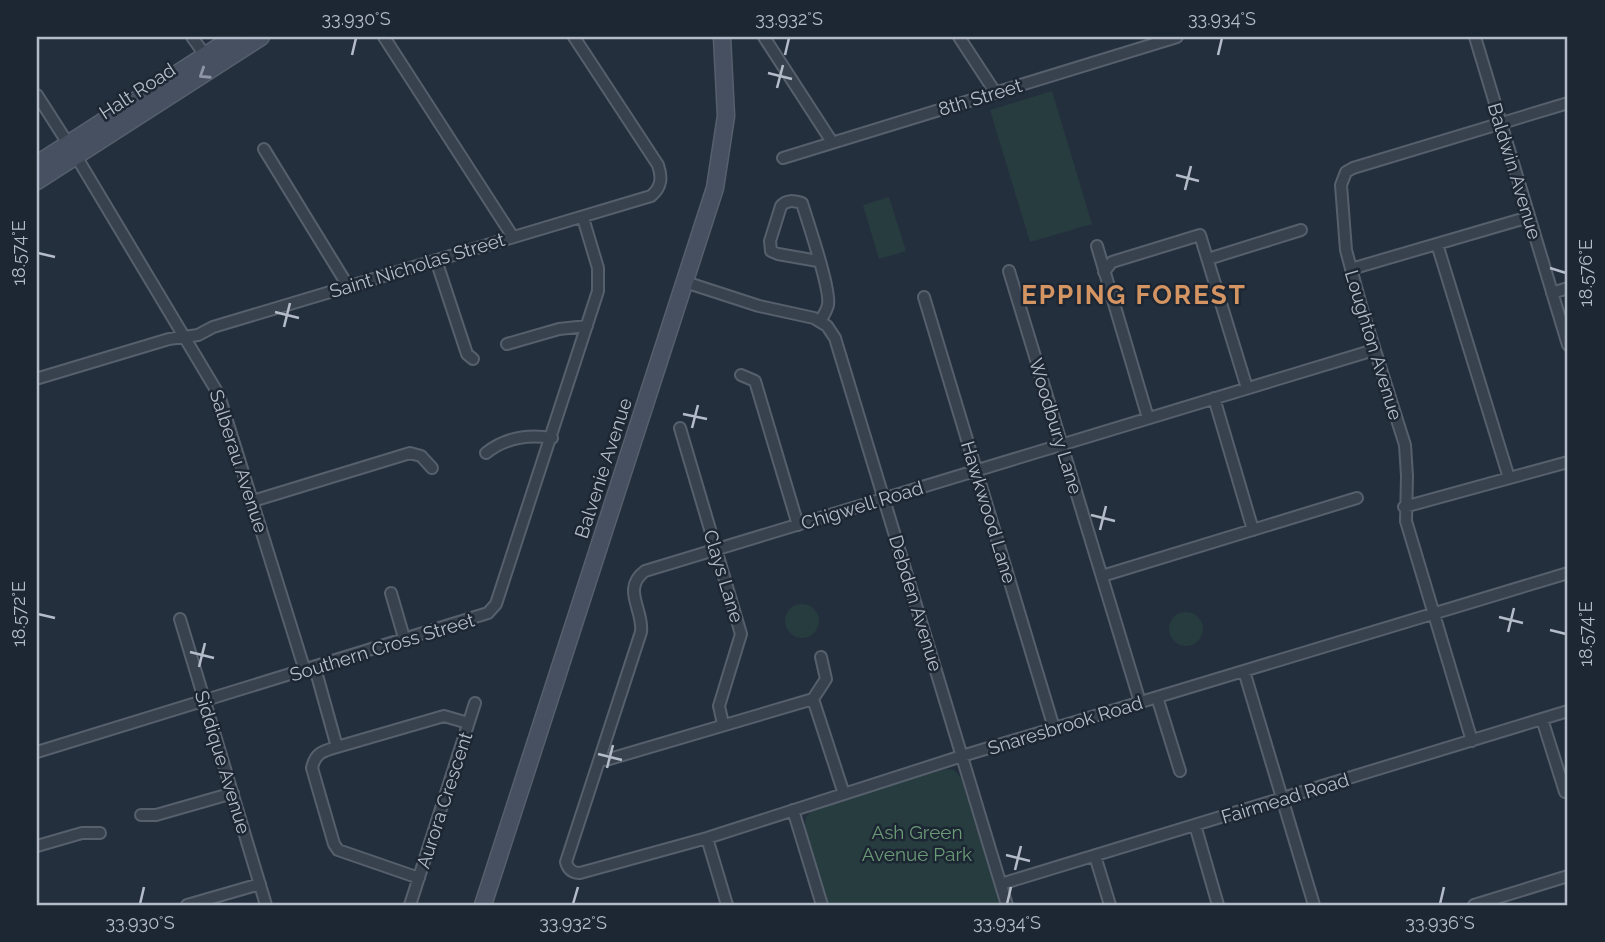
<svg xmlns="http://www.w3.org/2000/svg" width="1605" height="942" font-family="Raleway,sans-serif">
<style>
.green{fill:#263c3f}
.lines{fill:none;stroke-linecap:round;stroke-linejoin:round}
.street-casing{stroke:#565f6c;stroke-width:14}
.secondary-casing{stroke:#565f6c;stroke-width:19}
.street{stroke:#38414e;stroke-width:10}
.secondary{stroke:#465061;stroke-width:16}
.oneway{stroke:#8e96a5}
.ticks{fill:none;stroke:#b4bcc9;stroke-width:2.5}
.labels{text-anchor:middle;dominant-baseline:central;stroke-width:5;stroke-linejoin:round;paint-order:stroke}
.street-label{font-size:19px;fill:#b4bcc9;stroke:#1d2633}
.park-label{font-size:19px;fill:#6b9a76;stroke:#1d2633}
.district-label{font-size:26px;font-weight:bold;letter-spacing:2px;fill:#d59563;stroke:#1d2633}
.neatline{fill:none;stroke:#b4bcc9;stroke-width:2.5}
.ticks-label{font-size:18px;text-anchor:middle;fill:#b4bcc9}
</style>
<rect width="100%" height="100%" fill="#242f3e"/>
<path class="green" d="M 1052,91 L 1092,224 L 1030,242 L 990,110 Z
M 889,197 L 906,251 L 879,259 L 863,205 Z
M785 621a17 17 0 1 1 34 0a17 17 0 1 1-34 0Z
M1169 629a17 17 0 1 1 34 0a17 17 0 1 1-34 0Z
M 945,769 L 954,770 L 961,778 L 1000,905 L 828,905 L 804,829 L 806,817 L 812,810 Z"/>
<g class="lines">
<g class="street-casing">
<path id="street" d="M 192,37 L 205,55
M 384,37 L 513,237
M 764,37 L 832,142
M 959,37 L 995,92
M 1475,37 L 1568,345
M 37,95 L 76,156 L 219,395 L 305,671
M 264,149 L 348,286
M 783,158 L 1177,37
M 1437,244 L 1509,478
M 1097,246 L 1148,418
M 1208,259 L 1301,230
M 436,260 L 467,354 L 473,359
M 818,261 L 778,254 L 771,251 L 770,241 L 781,206 C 787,199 794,201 802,203 C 808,223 831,289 828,305 C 827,310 823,316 821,320
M 1351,269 L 1529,217
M 1009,271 L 1140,702
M 1104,272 L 1112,262 L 1200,235 L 1247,388
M 685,282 L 759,306 L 814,318 L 827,326 L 835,338 L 1007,905
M 1552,293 L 1568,288
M 924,297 L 1054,728
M 507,344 L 559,329 L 587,326
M 1374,350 L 645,571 C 621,589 644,610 641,632 L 566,862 C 568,869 572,873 580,873 L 707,838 L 962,756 L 1568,573
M 741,375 L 755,381 L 798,525
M 39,378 L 169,339 L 198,335 L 213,327 L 651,196 C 662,187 662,177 658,165 L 574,37
M 1214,398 L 1253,530
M 680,428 L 741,634 L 719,706 L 723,724
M 486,453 C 505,438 528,434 552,438
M 253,501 L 410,453 L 421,456 L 432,468
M 1404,507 L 1568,462
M 1102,576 L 1357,498
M 391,593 L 405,641
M 180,619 L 266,905
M 315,668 L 337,747 L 444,716 L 468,723
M 1244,671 L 1314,905
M 1157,697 L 1180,771
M 813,699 L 844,794
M 1542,719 L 1565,792
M 1472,741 L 1406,521 L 1407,476 L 1405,445 L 1362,309 L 1346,250 L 1341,185 L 1346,172 L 1353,168 L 1568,103
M 337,747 C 323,751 315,753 312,768 L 334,844 L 338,850 L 419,878
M 37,752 L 488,613 L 496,604 L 598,291 L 598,268 L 583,218
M 600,758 L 606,760 L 813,699 L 826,679 L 821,657
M 793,810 L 822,905
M 141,815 L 156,815 L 233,793
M 1195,825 L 1218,905
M 707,838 L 727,905
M 37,846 L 82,833 L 100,833
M 1095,856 L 1110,905
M 1001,884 L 1568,711
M 187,905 L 260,884
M 410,905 L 475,703
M 1474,905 L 1568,876"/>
</g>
<g class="secondary-casing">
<path id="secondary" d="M 37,164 L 234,37
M 37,181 L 261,37
M 483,905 L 715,188 L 726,116 L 722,37"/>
</g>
<use href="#street" class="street"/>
<use href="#secondary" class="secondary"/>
</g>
<defs><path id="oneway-chevron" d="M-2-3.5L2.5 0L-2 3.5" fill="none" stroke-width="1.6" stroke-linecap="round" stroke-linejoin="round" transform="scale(1.75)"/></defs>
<use class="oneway" href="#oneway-chevron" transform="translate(204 74) rotate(147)"/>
<path class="ticks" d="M 352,55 L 356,38M 785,55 L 789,38M 1218,55 L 1222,38M 768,73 L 792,79M 777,88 L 783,65M 1176,175 L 1199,181M 1185,190 L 1191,166M 38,253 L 55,257M 1550,268 L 1566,273M 275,312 L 299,318M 284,327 L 290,303M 683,414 L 707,419M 692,428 L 698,405M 1091,515 L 1115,521M 1100,530 L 1106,506M 38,614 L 55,618M 1499,617 L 1523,623M 1550,630 L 1566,634M 1508,632 L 1514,608M 190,652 L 214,658M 199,667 L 205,643M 598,754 L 622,760M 607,768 L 613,745M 1006,855 L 1030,861M 1015,870 L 1021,846M 140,904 L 144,887M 573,904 L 578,887M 1007,904 L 1011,887M 1440,904 L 1444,887"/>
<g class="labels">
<g class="street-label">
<text transform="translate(137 91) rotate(-33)">Halt Road</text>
<text transform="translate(980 97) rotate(-17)">8th Street</text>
<text transform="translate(1515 171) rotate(73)">Baldwin Avenue</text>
<text transform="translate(417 265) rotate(-17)">Saint Nicholas Street</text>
<text transform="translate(1374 345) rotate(73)">Loughton Avenue</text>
<text transform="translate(1056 426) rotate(73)">Woodbury Lane</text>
<text transform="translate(239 461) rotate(72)">Salberau Avenue</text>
<text transform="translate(603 468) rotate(-72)">Balvenie Avenue</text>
<text transform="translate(862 505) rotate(-17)">Chigwell Road</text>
<text transform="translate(989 512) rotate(73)">Hawkwood Lane</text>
<text transform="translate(724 576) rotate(73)">Clays Lane</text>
<text transform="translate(916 603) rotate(73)">Debden Avenue</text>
<text transform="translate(382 647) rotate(-17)">Southern Cross Street</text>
<text transform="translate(1065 725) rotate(-17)">Snaresbrook Road</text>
<text transform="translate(223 762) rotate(73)">Siddique Avenue</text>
<text transform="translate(1285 798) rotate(-17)">Fairmead Road</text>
<text transform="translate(444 800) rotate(-72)">Aurora Crescent</text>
</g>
<g class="park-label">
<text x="917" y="832">Ash Green<tspan x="917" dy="22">Avenue Park</tspan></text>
</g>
<g class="district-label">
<text x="1134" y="295">EPPING FOREST</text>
</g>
</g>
<rect width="1605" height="942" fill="none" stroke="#1d2633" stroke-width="77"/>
<rect x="38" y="38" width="1528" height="866" class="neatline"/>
<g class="ticks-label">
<text x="356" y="25">33.930°S</text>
<text x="789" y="25">33.932°S</text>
<text x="1222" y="25">33.934°S</text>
<text transform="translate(19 253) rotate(-90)" y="6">18.574°E</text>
<text transform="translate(1586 273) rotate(-90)" y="6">18.576°E</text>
<text transform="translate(19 614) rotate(-90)" y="6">18.572°E</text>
<text transform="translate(1586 634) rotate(-90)" y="6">18.574°E</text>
<text x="140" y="929">33.930°S</text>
<text x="573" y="929">33.932°S</text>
<text x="1007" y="929">33.934°S</text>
<text x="1440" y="929">33.936°S</text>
</g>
</svg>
